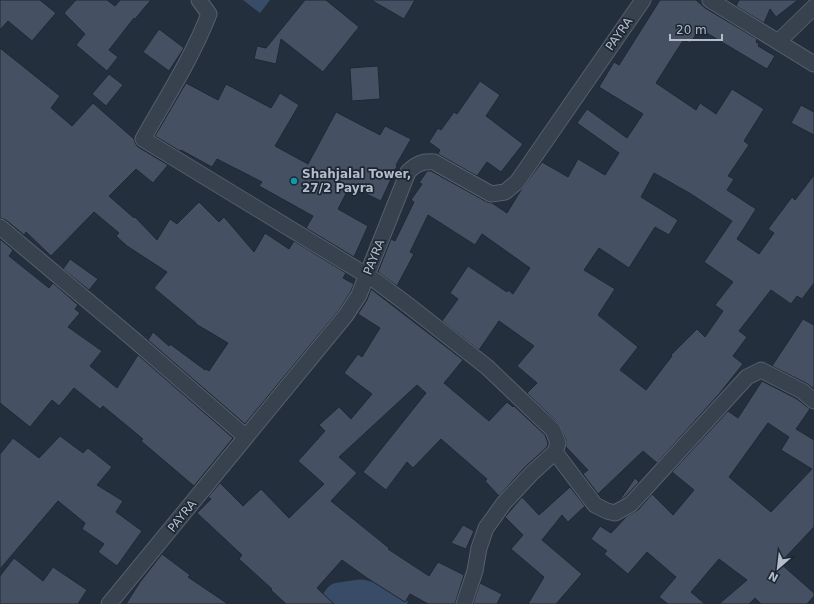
<svg xmlns="http://www.w3.org/2000/svg" width="814" height="604" font-family="'DejaVu Sans',sans-serif">
<style>
.water{fill:#394c67}
.lines{fill:none;stroke-linecap:round;stroke-linejoin:round}
.river{stroke:#394c67;stroke-width:31}
.building{fill:#455162;stroke:#1f2835;fill-rule:evenodd}
.minor-casing{stroke:#565f6c;stroke-width:17}
.minor{stroke:#38414e;stroke-width:15}
.culture-dot{fill:#0f9aa8;stroke:#1d2633;stroke-width:1.5}
.labels{text-anchor:middle;dominant-baseline:central;stroke-width:3.5;stroke-linejoin:round;paint-order:stroke}
.street-label{font-size:12px;fill:#b4bcc9;stroke:#1d2633}
.poi-label{font-size:12px;font-weight:bold;fill:#b4bcc9;stroke:#1d2633;text-anchor:start}
</style>
<rect width="100%" height="100%" fill="#242f3e"/>
<path class="water" d="M 243,0 L 270,0 L 260,13 Z"/>
<g class="lines">
<path class="river" d="M 335,604 L 339,598 L 360,595 L 388,601 L 392,604"/>
</g>
<path class="building" d="M 0,0 L 40,0 L 56,13 L 32,41 L 8,21 L 0,30 Z
M 76,0 L 107,0 L 115,6 L 120,0 L 151,0 L 135,19 L 134,18 L 109,50 L 118,57 L 107,71 L 76,45 L 85,34 L 64,13 Z
M 305,0 L 326,0 L 359,27 L 323,72 L 281,39 L 276,64 L 254,59 L 257,46 L 266,48 Z
M 371,0 L 415,0 L 404,19 Z
M 660,0 L 696,0 L 705,8 L 757,39 L 756,42 L 759,44 L 758,46 L 775,56 L 767,69 L 700,29 L 690,43 L 684,39 L 656,83 L 696,110 L 700,103 L 716,114 L 732,89 L 764,109 L 744,141 L 749,145 L 728,176 L 734,179 L 727,190 L 756,209 L 737,239 L 759,254 L 774,233 L 768,229 L 792,197 L 795,200 L 814,175 L 814,283 L 802,299 L 797,296 L 791,304 L 771,290 L 739,331 L 747,337 L 733,356 L 743,364 L 719,394 L 657,463 L 643,451 L 598,494 L 583,474 L 588,470 L 566,447 L 566,440 L 559,424 L 527,393 L 537,383 L 517,366 L 534,346 L 499,321 L 479,350 L 442,321 L 458,299 L 450,293 L 468,266 L 507,292 L 508,290 L 513,294 L 530,268 L 482,234 L 475,245 L 428,215 L 410,252 L 414,254 L 397,286 L 378,272 L 391,239 L 395,241 L 414,202 L 411,200 L 422,184 L 419,183 L 427,171 L 431,171 L 487,202 L 492,203 L 507,213 L 521,190 L 542,162 L 568,177 L 578,159 L 605,175 L 619,153 L 577,123 L 587,109 L 627,138 L 643,114 L 599,87 L 614,62 L 619,65 ZM 654,173 L 691,194 L 732,221 L 704,262 L 733,282 L 715,305 L 723,311 L 705,337 L 697,329 L 671,355 L 672,356 L 646,390 L 620,370 L 638,347 L 598,315 L 615,289 L 584,270 L 599,248 L 629,268 L 655,227 L 669,235 L 678,220 L 641,197 Z
M 739,0 L 798,0 L 776,17 L 770,9 L 764,23 L 736,6 Z
M 159,29 L 184,48 L 169,71 L 143,52 Z
M 0,48 L 60,96 L 51,108 L 72,126 L 93,103 L 134,139 L 135,143 L 138,147 L 168,165 L 153,183 L 136,169 L 109,196 L 134,218 L 135,217 L 157,240 L 170,219 L 177,224 L 199,202 L 219,222 L 224,217 L 254,252 L 265,233 L 289,249 L 294,241 L 346,273 L 343,278 L 354,284 L 351,291 L 339,310 L 245,424 L 148,340 L 153,332 L 169,346 L 170,344 L 205,370 L 206,369 L 209,371 L 228,343 L 196,324 L 196,323 L 154,288 L 167,272 L 127,246 L 116,236 L 119,233 L 94,212 L 51,256 L 26,232 L 24,235 L 6,220 L 0,218 Z
M 378,66 L 380,99 L 352,101 L 350,68 Z
M 109,74 L 123,85 L 106,106 L 92,94 Z
M 480,81 L 500,95 L 486,116 L 523,144 L 501,172 L 487,162 L 477,176 L 438,154 L 440,150 L 429,142 L 438,128 L 441,130 L 454,112 L 457,114 Z
M 186,83 L 218,100 L 226,84 L 271,108 L 280,93 L 299,105 L 275,146 L 308,164 L 336,112 L 380,135 L 385,126 L 411,139 L 396,165 L 397,166 L 381,201 L 350,186 L 338,209 L 368,226 L 354,257 L 306,228 L 313,216 L 259,186 L 262,182 L 217,159 L 212,167 L 181,150 L 180,151 L 155,136 Z
M 801,105 L 814,112 L 814,135 L 791,123 Z
M 0,239 L 13,250 L 9,256 L 49,288 L 53,283 L 78,305 L 75,309 L 80,313 L 68,327 L 102,351 L 90,366 L 117,388 L 138,355 L 233,438 L 194,486 L 141,441 L 143,439 L 103,406 L 100,409 L 74,388 L 59,406 L 52,400 L 30,427 L 0,403 Z
M 70,259 L 98,279 L 89,290 L 63,269 Z
M 371,289 L 463,360 L 444,383 L 489,421 L 507,402 L 513,407 L 514,406 L 545,435 L 548,443 L 547,447 L 525,467 L 499,496 L 485,481 L 487,479 L 441,439 L 413,468 L 407,462 L 386,490 L 363,472 L 426,393 L 417,385 L 339,457 L 357,473 L 331,501 L 389,548 L 388,549 L 429,576 L 438,562 L 464,575 L 455,604 L 428,604 L 410,594 L 405,602 L 367,578 L 342,560 L 317,588 L 334,604 L 286,604 L 271,590 L 272,589 L 239,559 L 242,555 L 197,513 L 211,499 L 208,497 L 220,483 L 243,506 L 261,489 L 289,518 L 324,484 L 298,461 L 325,431 L 319,425 L 339,407 L 351,419 L 372,394 L 344,373 L 358,354 L 362,357 L 380,328 L 358,314 L 367,300 Z
M 803,319 L 814,325 L 814,389 L 806,383 L 772,366 Z
M 762,381 L 797,399 L 810,409 L 796,429 L 814,440 L 814,527 L 780,563 L 814,593 L 814,596 L 807,604 L 761,604 L 755,598 L 749,604 L 719,604 L 747,580 L 719,559 L 691,592 L 705,604 L 668,604 L 659,597 L 676,577 L 647,552 L 628,574 L 604,554 L 607,551 L 591,539 L 600,526 L 611,533 L 627,516 L 638,510 L 652,494 L 673,515 L 694,490 L 672,472 L 728,411 L 738,418 ZM 768,423 L 789,437 L 781,450 L 812,469 L 771,512 L 729,477 Z
M 60,436 L 83,453 L 88,448 L 112,467 L 97,485 L 123,501 L 116,512 L 142,531 L 117,566 L 98,552 L 104,544 L 82,529 L 85,523 L 58,501 L 0,569 L 0,454 L 13,438 L 39,458 Z
M 635,478 L 639,482 L 625,497 L 619,501 Z
M 570,487 L 585,506 L 568,522 L 562,515 L 542,540 L 582,574 L 556,604 L 528,604 L 544,577 L 511,549 L 523,535 L 505,517 L 522,497 L 539,515 Z
M 463,525 L 474,531 L 466,549 L 451,543 Z
M 162,554 L 190,575 L 188,577 L 228,604 L 126,604 L 140,582 Z
M 14,558 L 43,581 L 53,567 L 87,590 L 78,604 L 0,604 L 0,576 Z
M 480,583 L 502,594 L 497,604 L 473,604 Z"/>
<g class="lines">
<g class="minor-casing">
<path id="minor" d="M 199,0 L 209,14 C 192,58 166,98 143,139 L 376,281 L 408,305 L 487,367 L 553,430 L 558,443 L 555,452 L 532,473 L 504,503 L 486,528 L 479,548 L 475,571 L 464,604
M 710,0 L 814,64
M 778,42 L 814,7
M 0,227 L 132,338 L 246,437
M 555,452 L 595,505 L 607,511 L 615,513 L 631,504 L 747,377 L 761,370 L 802,391 L 814,401
M 109,604 L 346,315 L 359,295 L 408,172 C 416,164 422,161 434,162 L 491,194 L 505,192 L 517,182 L 643,0"/>
</g>
<use href="#minor" class="minor"/>
</g>
<circle class="culture-dot" cx="294" cy="181" r="4"/>
<g class="labels">
<g class="street-label">
<text transform="translate(619 34) rotate(-55)">PAYRA</text>
<text transform="translate(374 257) rotate(-68)">PAYRA</text>
<text transform="translate(182 516) rotate(-51)">PAYRA</text>
</g>
<g class="poi-label">
<text x="302" y="174">Shahjalal Tower,<tspan x="302" dy="14">27/2 Payra</tspan></text>
</g>
</g>
<g transform="translate(778 568) rotate(208)" stroke="#1d2633" stroke-width="3" paint-order="stroke">
<path d="M0-3L7 15L0 10L-7 15Z" fill="#b4bcc9"/>
<text y="-6" font-size="11" font-weight="bold" text-anchor="middle" fill="#b4bcc9">N</text>
</g>
<path d="M670 34v6h52v-6" fill="none" stroke="#b4bcc9" stroke-width="2"/>
<text x="676" y="34" font-size="12" fill="#b4bcc9" stroke="#1d2633" stroke-width="3" paint-order="stroke">20 m</text>
</svg>
